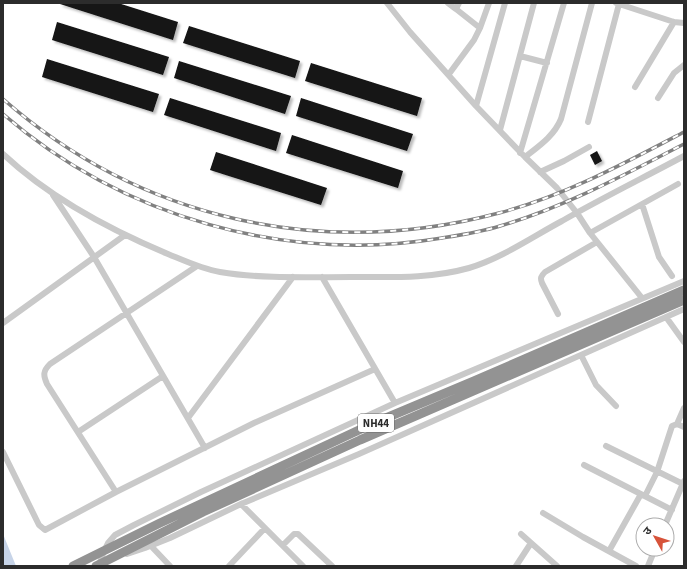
<svg xmlns="http://www.w3.org/2000/svg" width="687" height="569" font-family="'Source Sans 3','Noto Sans Devanagari',sans-serif">
<style>
.water{fill:#c7d4e8}
.building{fill:#131313;filter:url(#shadow)}
.lines{fill:none;stroke-linecap:round;stroke-linejoin:round}
.minor{stroke:#c9c9c9;stroke-width:6}
.highway{stroke:#939393;stroke-width:9}
.rail-casing{stroke:#818181;stroke-width:3.5}
.rail{stroke:#fff;stroke-width:2;stroke-dasharray:6;stroke-linecap:butt}
.labels{text-anchor:middle;dominant-baseline:central;stroke-width:4;stroke-linejoin:round;paint-order:stroke}
.shield{fill:#fff;stroke:#6b6b6b;stroke-width:1}
.shield-label{font-size:11px;font-weight:bold;fill:#2c2c2c}
</style>
<defs>
<filter id="shadow"><feDropShadow dx="2.5" dy="2.5" stdDeviation="1" flood-color="#0004"/></filter>
</defs>
<rect width="100%" height="100%" fill="#fff"/>
<path class="water" d="M 3,534 L 16,566 L 3,566 Z"/>
<path class="building" d="M 60,3 L 118,3 L 178,22 L 173,40 L 60,4 Z
M 57,22 L 169,57 L 163,75 L 52,40 Z
M 189,26 L 300,61 L 295,78 L 183,43 Z
M 47,59 L 159,94 L 153,112 L 42,77 Z
M 179,61 L 291,96 L 285,114 L 174,78 Z
M 311,63 L 422,98 L 417,116 L 305,81 Z
M 170,98 L 281,133 L 276,151 L 164,115 Z
M 301,98 L 413,134 L 407,151 L 296,116 Z
M 292,135 L 403,171 L 398,188 L 286,153 Z
M 597,151 L 602,161 L 595,165 L 590,155 Z
M 216,152 L 327,188 L 321,205 L 210,170 Z"/>
<g class="lines">
<path class="minor" d="M 387,3 L 410,32 L 476,106 L 525,157 L 557,188 L 577,213 L 590,233 L 642,298
M 448,3 L 456,9 L 459,3
M 616,3 L 674,22 L 684,23
M 480,28 L 489,3
M 520,56 L 547,63
M 449,74 L 474,40 L 480,28 L 456,9
M 635,87 L 674,22
M 658,98 L 674,73 L 684,65
M 476,106 L 505,3
M 588,122 L 619,4
M 500,130 L 534,3
M 520,153 L 564,3
M 3,154 C 50,198 108,229 168,254 C 185,261 202,269 220,272 C 261,279 309,277 351,277 C 390,277 430,279 469,268 C 502,258 532,237 562,221 C 602,198 643,178 684,156
M 525,157 C 539,146 554,136 561,119 L 592,3
M 540,172 L 564,161 L 589,147
M 53,195 L 94,257 L 205,448
M 642,204 L 659,257 L 672,276
M 590,233 L 678,184
M 322,277 L 395,403
M 558,314 L 542,283 C 540,278 541,276 545,272 L 597,242
M 666,317 L 684,342
M 3,323 L 125,235
M 581,355 L 596,385 L 616,406
M 188,418 L 293,277
M 677,424 L 684,408
M 78,432 L 163,376
M 606,446 L 683,484
M 3,452 L 39,525 L 45,530 L 116,492 L 254,423 L 375,369
M 584,465 L 672,510
M 116,492 L 47,384 C 43,375 43,371 50,364 L 197,266
M 645,496 L 657,472 L 672,426 L 677,424 L 684,427
M 241,504 L 303,566
M 543,513 L 583,537 L 636,566
M 665,525 L 684,481
M 521,534 L 557,566
M 283,545 L 294,534 L 298,534 L 332,566
M 151,546 L 170,566
M 609,551 L 641,494
M 127,554 L 145,548 L 170,538 L 241,504 L 359,454 L 684,309
M 99,565 L 104,551 L 108,543 L 115,535 L 134,525 L 201,492 L 395,403 L 684,281
M 229,566 L 265,528
M 516,566 L 531,543
M 648,566 L 655,549"/>
<path class="highway" d="M 73,566 L 160,523 L 374,423 L 474,381 L 684,290
M 96,566 L 203,512 L 360,440 L 684,300"/>
<g class="rail-casing">
<path id="rail" d="M 3,99 C 141,220 322,260 499,213 C 564,196 625,163 684,132
M 3,114 C 122,217 286,264 442,238 C 461,235 481,232 500,226 C 565,207 624,175 684,144"/>
</g>
<use href="#rail" class="rail"/>
</g>
<g class="labels">
<rect class="shield" x="358" y="414" width="36" height="18" rx="3"/>
<g class="shield-label">
<text x="376" y="423">NH44</text>
</g>
</g>
<rect width="687" height="569" fill="none" stroke="#2c2c2c" stroke-width="8"/>
<g transform="translate(655 537) rotate(309)"><circle r="19" fill="#ffffff" stroke="#ababab"/>
<path d="M0-3L7 15L0 10L-7 15Z" fill="#d7533a"/>
<text y="-6" font-size="11" font-weight="bold" text-anchor="middle" fill="#2c2c2c">उ</text>
</g>
</svg>
